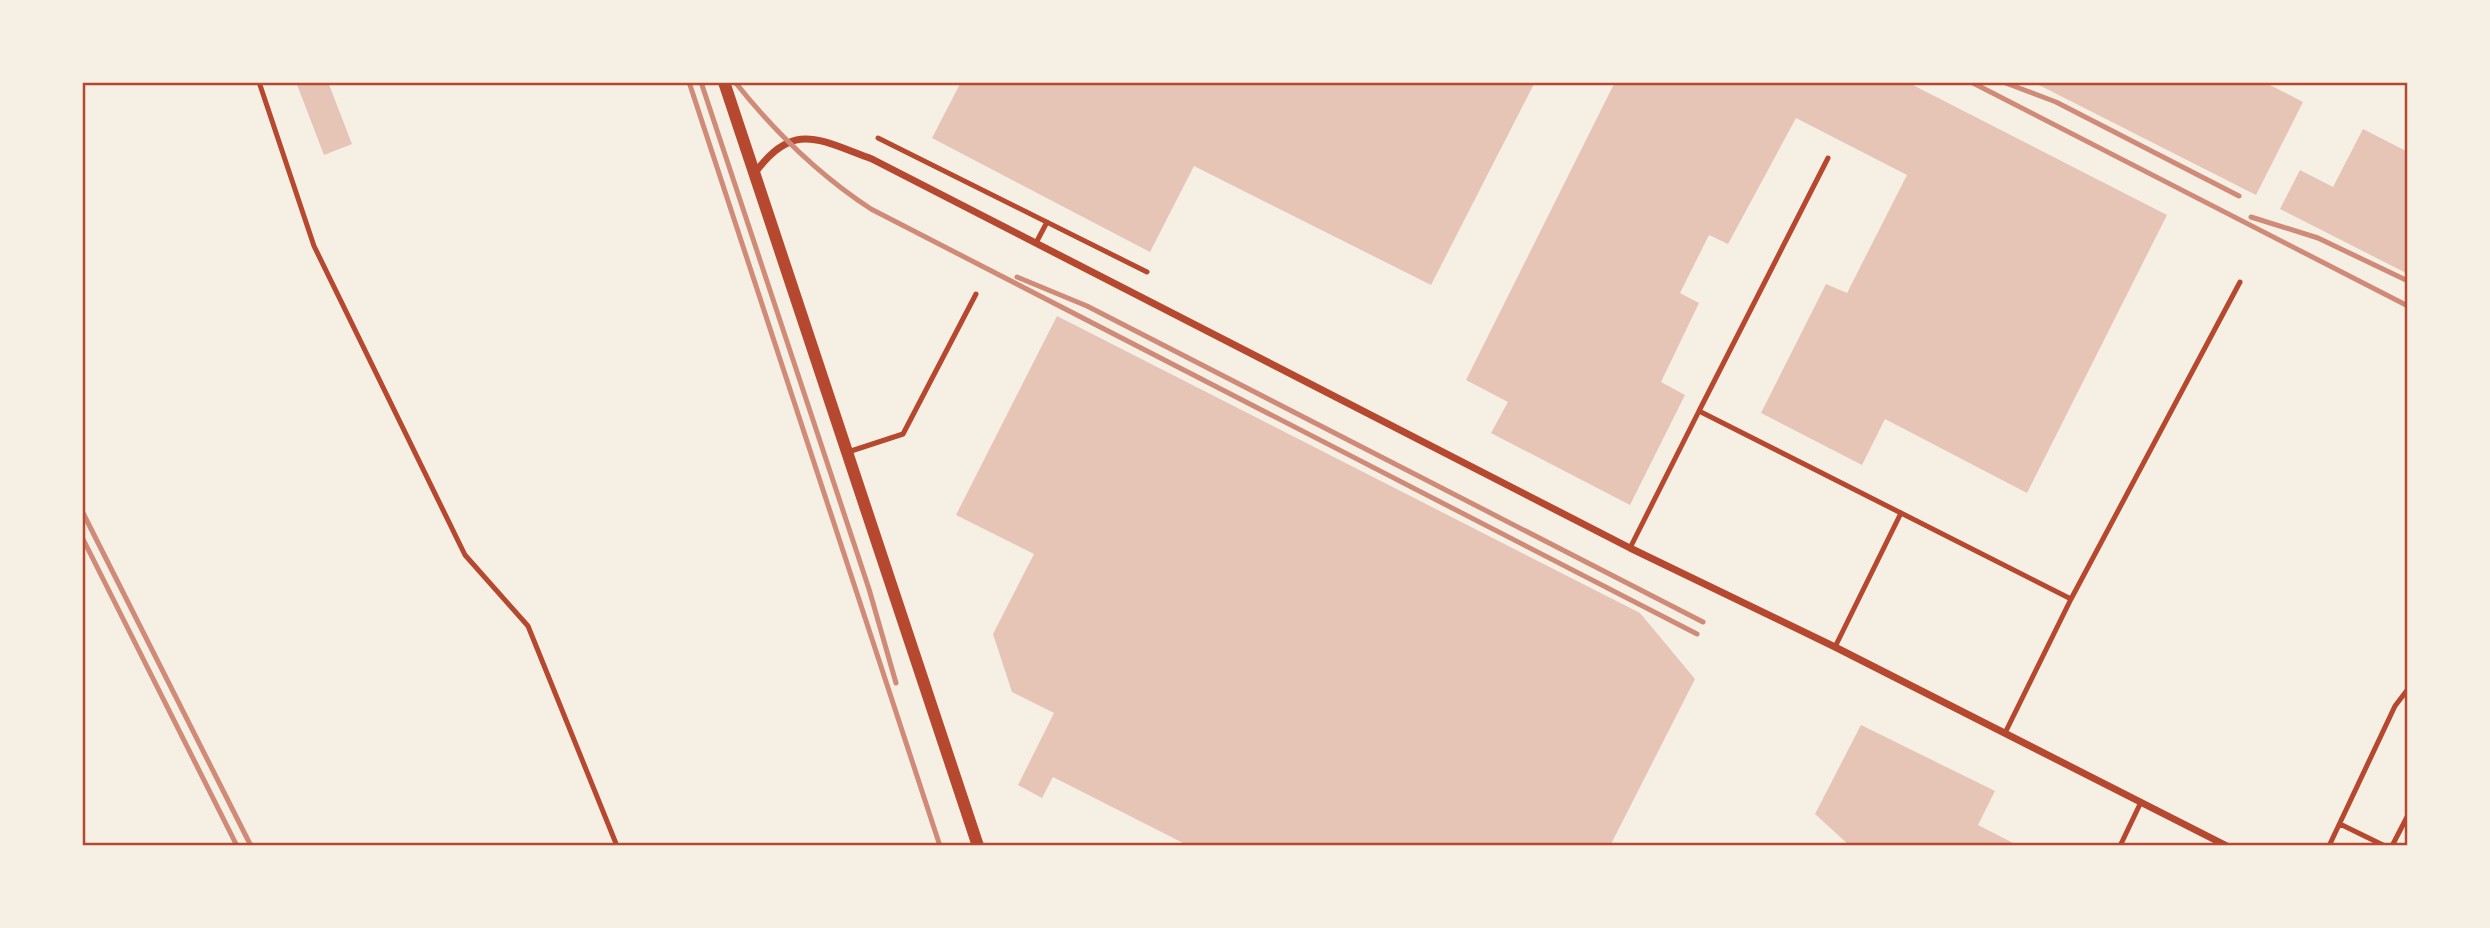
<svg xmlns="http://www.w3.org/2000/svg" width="2490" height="928" font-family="'Archivo Narrow',sans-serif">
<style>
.building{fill:#e6c5b7}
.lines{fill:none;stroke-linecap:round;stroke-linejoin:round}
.service{stroke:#b5482f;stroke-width:5}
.minor{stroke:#b5482f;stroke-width:7}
.tertiary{stroke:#b5482f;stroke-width:12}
.rail{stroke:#cf8b77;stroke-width:5}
.neatline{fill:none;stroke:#b5482f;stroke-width:2.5}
</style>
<rect width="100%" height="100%" fill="#f6efe4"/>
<path class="building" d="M 296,82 L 328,82 L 352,144 L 324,155 Z
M 961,82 L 1535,82 L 1431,285 L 1194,166 L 1150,252 L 932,138 Z
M 1615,82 L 1907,82 L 2167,215 L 2027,493 L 1885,419 L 1862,465 L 1761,413 L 1826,284 L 1847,293 L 1907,175 L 1796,118 L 1728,244 L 1709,235 L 1680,293 L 1699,303 L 1661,382 L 1685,395 L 1630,505 L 1491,433 L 1508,402 L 1466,380 Z
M 2033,82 L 2264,82 L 2303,102 L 2256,195 Z
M 2363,129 L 2408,152 L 2408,274 L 2280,209 L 2300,170 L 2333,187 Z
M 1057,316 L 1640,613 L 1695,679 L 1610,846 L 1189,846 L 1053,777 L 1042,798 L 1018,785 L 1054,713 L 1012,692 L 993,634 L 1034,554 L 956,515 Z
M 1861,725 L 1995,791 L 1978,825 L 2019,846 L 1850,846 L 1815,814 Z"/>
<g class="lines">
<path class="service" d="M 259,82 L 314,246 L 465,555 L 528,626 L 617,846
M 878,138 L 1147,272
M 1036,243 L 1047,222
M 1699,411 L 1828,158
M 848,452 L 903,434 L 976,294
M 1901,513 L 2071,599 L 2005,733
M 1630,548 L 1699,411 L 1901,513 L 1835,647
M 2071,599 L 2240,282
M 2340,824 L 2385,846
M 2120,846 L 2141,802
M 2329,846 L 2395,706 L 2408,689
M 2392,846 L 2408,815"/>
<path class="minor" d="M 755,173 C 793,120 819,140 872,159 L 1630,548 L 1835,647 L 2227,846"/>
<path class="tertiary" d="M 724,82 L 978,846"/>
<path class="rail" d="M 689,82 L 940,846
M 701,82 L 869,589 L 896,683
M 735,82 C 774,131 819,175 871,209 L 1697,634
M 1971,82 L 2408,306
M 2003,82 L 2056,102 L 2239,196
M 2251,217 L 2318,238 L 2408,281
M 1017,277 L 1087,306 L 1703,622
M 82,511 L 251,846
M 82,537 L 237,846"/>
</g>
<rect width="2490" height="928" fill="none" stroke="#f6efe4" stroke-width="168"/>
<rect x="84" y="84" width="2322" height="760" class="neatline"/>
</svg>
